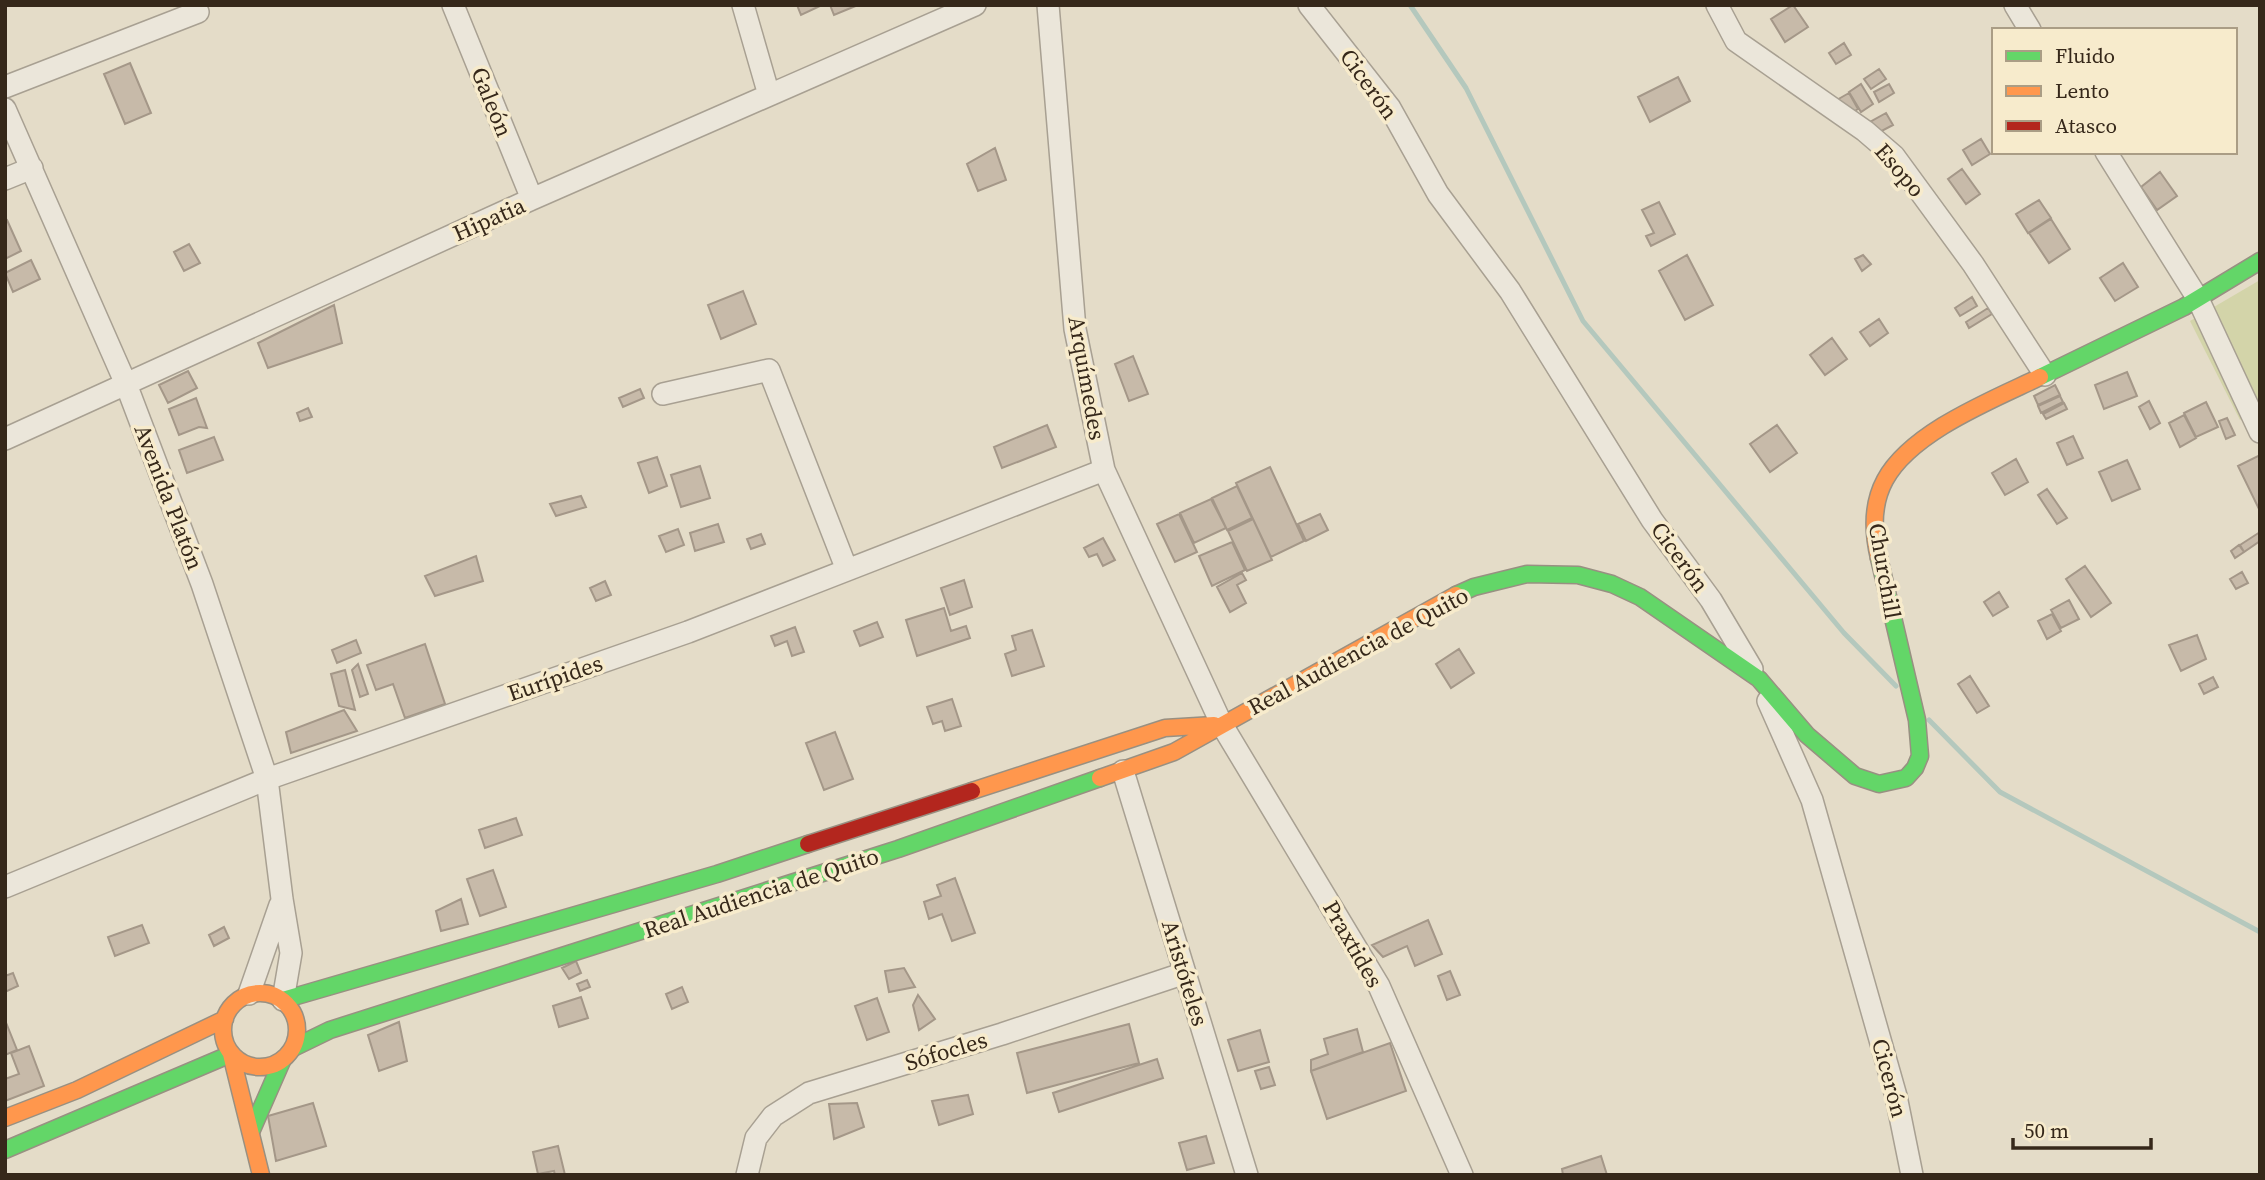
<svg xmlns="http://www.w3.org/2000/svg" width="2265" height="1180" font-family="'Source Serif 4',serif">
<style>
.green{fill:#d3d4a9}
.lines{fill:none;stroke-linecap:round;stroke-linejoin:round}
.stream{stroke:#b4c8bd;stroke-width:5}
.building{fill:#c7baa9;stroke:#a49788;stroke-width:2}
.street-casing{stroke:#a8a092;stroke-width:24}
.fast-casing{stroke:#989082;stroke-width:19}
.slow-casing{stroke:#989082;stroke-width:19}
.jam-casing{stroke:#989082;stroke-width:19}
.street{stroke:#ebe6da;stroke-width:21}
.fast{stroke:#63d668;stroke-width:16}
.slow{stroke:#ff974d;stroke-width:16}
.jam{stroke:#b3261e;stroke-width:16}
.labels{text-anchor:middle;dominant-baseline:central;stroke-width:7;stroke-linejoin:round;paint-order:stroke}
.street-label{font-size:23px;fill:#36281a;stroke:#f7ebcc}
</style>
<rect width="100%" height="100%" fill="#e4dcc8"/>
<path class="green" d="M 2260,280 L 2260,408 L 2240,420 L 2190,321 Z"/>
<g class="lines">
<path class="stream" d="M 1410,5 L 1466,88 L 1583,321 L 1844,633 L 1896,686
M 1929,720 L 2000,792 L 2260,932"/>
</g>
<path class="building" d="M 797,5 L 822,5 L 801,15 Z
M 830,5 L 858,5 L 834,15 Z
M 1793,5 L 1808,27 L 1785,42 L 1771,19 Z
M 1844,43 L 1851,55 L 1836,64 L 1829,53 Z
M 130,63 L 151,113 L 125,124 L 104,74 Z
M 1879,69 L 1886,79 L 1871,89 L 1864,79 Z
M 1678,77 L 1690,101 L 1650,122 L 1638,97 Z
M 1861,84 L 1873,104 L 1861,112 L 1849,92 Z
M 1889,84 L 1894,93 L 1879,102 L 1874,92 Z
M 1849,93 L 1858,109 L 1845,117 L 1835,101 Z
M 1886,113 L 1893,125 L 1876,134 L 1870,122 Z
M 1981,139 L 1990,154 L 1972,165 L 1963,150 Z
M 995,148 L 1006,180 L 978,191 L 967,164 Z
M 1962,169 L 1980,194 L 1966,204 L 1948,179 Z
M 2160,172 L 2177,196 L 2157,210 L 2141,187 Z
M 2039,200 L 2051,218 L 2028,233 L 2016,214 Z
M 1659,202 L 1675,234 L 1651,246 L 1646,236 L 1654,233 L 1642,210 Z
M 2051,219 L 2070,249 L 2049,263 L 2029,233 Z
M 7,220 L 21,251 L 5,259 L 5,221 Z
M 189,244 L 200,263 L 184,271 L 174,252 Z
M 1687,255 L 1713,305 L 1685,320 L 1659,271 Z
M 1863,255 L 1871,264 L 1862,271 L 1855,259 Z
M 31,260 L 40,279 L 13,292 L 5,273 Z
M 2123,263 L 2138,287 L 2115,301 L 2100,278 Z
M 743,291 L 756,324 L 721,339 L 708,305 Z
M 1972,297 L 1977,306 L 1960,316 L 1955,308 Z
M 334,305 L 342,343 L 268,368 L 258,343 Z
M 1988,308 L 1992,314 L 1969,328 L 1966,322 Z
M 1879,319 L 1888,333 L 1870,346 L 1860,332 Z
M 1832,338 L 1847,359 L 1825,375 L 1810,355 Z
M 1133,356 L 1148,394 L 1129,401 L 1115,364 Z
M 188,371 L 197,388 L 168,403 L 159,385 Z
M 2127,372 L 2137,396 L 2104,409 L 2095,385 Z
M 2055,385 L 2060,395 L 2038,405 L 2034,396 Z
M 640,389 L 644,398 L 623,407 L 619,398 Z
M 2060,396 L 2063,402 L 2041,413 L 2038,406 Z
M 196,398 L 207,428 L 199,427 L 179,435 L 169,409 Z
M 2149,401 L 2160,423 L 2150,429 L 2139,407 Z
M 2206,402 L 2218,427 L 2196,437 L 2184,413 Z
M 2064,403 L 2067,409 L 2046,419 L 2043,414 Z
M 308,408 L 312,417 L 300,421 L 297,413 Z
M 2184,415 L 2196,438 L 2180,447 L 2169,423 Z
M 2227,418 L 2235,435 L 2226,439 L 2219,421 Z
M 1047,425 L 1056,447 L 1002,468 L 994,447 Z
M 1777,425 L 1797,453 L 1770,472 L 1750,444 Z
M 2073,436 L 2083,458 L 2067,465 L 2057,443 Z
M 214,437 L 223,460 L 187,473 L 179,450 Z
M 2260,455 L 2260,509 L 2259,509 L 2238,466 Z
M 657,457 L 667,486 L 649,493 L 638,463 Z
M 2016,459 L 2028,482 L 2005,495 L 1992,473 Z
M 2127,460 L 2140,489 L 2112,501 L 2099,472 Z
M 700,466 L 710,498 L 681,507 L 671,475 Z
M 1270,467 L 1304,541 L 1271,557 L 1236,483 Z
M 1237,486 L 1252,518 L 1227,530 L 1212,498 Z
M 2047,489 L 2067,518 L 2057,524 L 2038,495 Z
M 581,496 L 586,507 L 556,516 L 550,504 Z
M 1211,499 L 1226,528 L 1194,543 L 1180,513 Z
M 1179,514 L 1197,552 L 1175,562 L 1157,524 Z
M 1320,514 L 1328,530 L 1306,541 L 1298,524 Z
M 1253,519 L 1272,560 L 1247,571 L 1228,531 Z
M 718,524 L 724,542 L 695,551 L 690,533 Z
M 678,529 L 684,545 L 666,552 L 659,536 Z
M 2260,532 L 2260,541 L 2244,552 L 2240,545 Z
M 761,534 L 765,544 L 751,549 L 747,539 Z
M 1103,538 L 1115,560 L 1103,566 L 1097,554 L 1089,557 L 1084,548 Z
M 1232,542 L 1245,570 L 1212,586 L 1199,556 Z
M 2239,545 L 2244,552 L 2235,558 L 2231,551 Z
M 476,556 L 483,581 L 435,596 L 425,576 Z
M 2085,566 L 2111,603 L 2091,617 L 2066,579 Z
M 2242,572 L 2248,583 L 2236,589 L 2230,579 Z
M 1242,573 L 1246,580 L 1237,585 L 1246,603 L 1230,612 L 1217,587 Z
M 964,580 L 972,607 L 950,615 L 941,588 Z
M 605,581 L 611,595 L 596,601 L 590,588 Z
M 1999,592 L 2008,607 L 1993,616 L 1984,602 Z
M 2069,600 L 2079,619 L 2061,628 L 2051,610 Z
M 944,608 L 951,631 L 966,626 L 970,638 L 917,656 L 906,620 Z
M 2052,614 L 2061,631 L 2047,639 L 2038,621 Z
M 877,622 L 883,637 L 860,646 L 854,631 Z
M 795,627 L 804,652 L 792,656 L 787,641 L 775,646 L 771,636 Z
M 1032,630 L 1044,666 L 1012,676 L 1005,654 L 1016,650 L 1012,636 Z
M 2197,635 L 2206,659 L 2181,671 L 2169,645 Z
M 356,640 L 361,653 L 337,663 L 332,650 Z
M 425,644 L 445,704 L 405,718 L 393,684 L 376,690 L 367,665 Z
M 1459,649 L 1474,673 L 1451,688 L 1436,664 Z
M 358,664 L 368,694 L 360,697 L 352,670 Z
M 345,670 L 355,710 L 339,706 L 331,674 Z
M 1970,676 L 1989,706 L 1977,713 L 1958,684 Z
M 2213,677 L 2218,687 L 2204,694 L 2199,684 Z
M 952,699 L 961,726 L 945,731 L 942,721 L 933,724 L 927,707 Z
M 344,710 L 357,731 L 291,753 L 286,732 Z
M 835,732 L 853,779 L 824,790 L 806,743 Z
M 516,818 L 522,835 L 485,848 L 479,830 Z
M 493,870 L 506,907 L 480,916 L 467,879 Z
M 955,878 L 975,933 L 952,941 L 942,914 L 929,919 L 924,902 L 941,896 L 937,885 Z
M 461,899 L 468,924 L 441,931 L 436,911 Z
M 1428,920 L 1442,954 L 1415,966 L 1407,946 L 1383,957 L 1372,945 Z
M 142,925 L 149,943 L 115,956 L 108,937 Z
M 224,927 L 229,938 L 214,946 L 209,935 Z
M 576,961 L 581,973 L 569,979 L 562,968 Z
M 904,968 L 915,987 L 889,992 L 885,971 Z
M 1450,971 L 1460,995 L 1447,1000 L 1438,976 Z
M 13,973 L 18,986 L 5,992 L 5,976 Z
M 587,980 L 590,987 L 580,991 L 577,984 Z
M 682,987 L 688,1002 L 672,1009 L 666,994 Z
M 918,995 L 935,1019 L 919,1030 L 913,1005 Z
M 581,997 L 588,1018 L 559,1027 L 553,1006 Z
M 877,998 L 889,1032 L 867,1040 L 855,1006 Z
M 5,1020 L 17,1050 L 5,1055 Z
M 399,1022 L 407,1061 L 379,1071 L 368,1035 Z
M 1129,1024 L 1139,1063 L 1027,1093 L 1017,1053 Z
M 1357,1029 L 1363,1052 L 1311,1071 L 1311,1060 L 1328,1054 L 1324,1039 Z
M 1260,1030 L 1269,1062 L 1238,1071 L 1228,1040 Z
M 1390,1043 L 1406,1091 L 1327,1119 L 1311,1071 Z
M 29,1046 L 44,1086 L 5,1101 L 5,1079 L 19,1074 L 11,1053 Z
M 1157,1059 L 1163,1078 L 1059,1112 L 1053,1093 Z
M 1269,1067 L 1275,1085 L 1261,1089 L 1255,1071 Z
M 968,1095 L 973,1114 L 939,1125 L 932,1101 Z
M 313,1103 L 326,1146 L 276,1161 L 268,1116 Z
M 857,1103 L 864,1127 L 834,1139 L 829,1104 Z
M 1206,1136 L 1214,1163 L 1187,1170 L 1179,1143 Z
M 558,1146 L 565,1175 L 555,1175 L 554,1171 L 538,1174 L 533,1152 Z
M 1601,1156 L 1607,1175 L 1563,1175 L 1562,1169 Z"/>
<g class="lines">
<g class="street-casing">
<path id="street" d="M 453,5 L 532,199
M 743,5 L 769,95
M 1048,5 L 1075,329 L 1104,470 L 1222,725 L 1379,986 L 1462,1175
M 1309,5 L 1390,108 L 1438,194 L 1510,291 L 1652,520 L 1711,600 L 1752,669
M 1717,5 L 1736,41 L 1865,131 L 1894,156 L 1973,264 L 2045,375
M 2015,5 L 2030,30
M 5,87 L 198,12
M 5,109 L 126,384 L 202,584 L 267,779 L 282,899 L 291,953 L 283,1000
M 2106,152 L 2198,299 L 2260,432
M 5,179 L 32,168
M 663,394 L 769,370 L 847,570
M 5,439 L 532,199 L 975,5
M 1768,701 L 1812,800 L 1896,1096 L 1912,1175
M 1123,771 L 1247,1175
M 5,887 L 267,779 L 688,632 L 1104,470
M 249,994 L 280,905
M 747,1175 L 756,1138 L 773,1116 L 809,1093 L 1002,1034 L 1185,973"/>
</g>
<g class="fast-casing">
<path id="fast" d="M 2040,377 L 2184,307 L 2260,261
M 1456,595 L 1474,587 L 1527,574 L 1578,575 L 1612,584 L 1640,597 L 1759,679 L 1807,735 L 1855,776 L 1879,784 L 1906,778 L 1915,768 L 1920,756 L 1917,720 L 1879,558
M 283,1000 L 717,874 L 808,844
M 295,1047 L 330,1030 L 898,849 L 1100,778
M 251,1132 L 282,1061
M 5,1150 L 231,1054"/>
</g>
<g class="slow-casing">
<path id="slow" d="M 1879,558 C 1873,533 1872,504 1885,480 C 1911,432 1992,400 2040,377
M 1100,778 L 1174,752 L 1456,595
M 972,791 L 1165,728 L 1214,725
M223 1030a37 37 0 1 1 74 0a37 37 0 1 1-74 0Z
M 231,1054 L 261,1175
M 5,1118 L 77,1090 L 225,1019"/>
</g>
<g class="jam-casing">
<path id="jam" d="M 808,844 L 972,791"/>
</g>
<use href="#street" class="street"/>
<use href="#fast" class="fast"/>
<use href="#slow" class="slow"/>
<use href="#jam" class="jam"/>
</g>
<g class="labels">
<g class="street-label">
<text transform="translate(1369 84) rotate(54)">Cicerón</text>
<text transform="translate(492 102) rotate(68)">Galeón</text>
<text transform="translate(1900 170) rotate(49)">Esopo</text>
<text transform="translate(489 219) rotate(-24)">Hipatia</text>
<text transform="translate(1087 378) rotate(80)">Arquímedes</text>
<text transform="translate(169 497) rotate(69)">Avenida Platón</text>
<text transform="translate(1680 557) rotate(54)">Cicerón</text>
<text transform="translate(1885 571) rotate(80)">Churchill</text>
<text transform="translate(1358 651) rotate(-28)">Real Audiencia de Quito</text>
<text transform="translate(555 678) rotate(-19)">Eurípides</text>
<text transform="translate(761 893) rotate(-18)">Real Audiencia de Quito</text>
<text transform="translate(1353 944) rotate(60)">Praxtides</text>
<text transform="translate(1185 973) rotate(73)">Aristóteles</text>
<text transform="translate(946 1051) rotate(-17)">Sófocles</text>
<text transform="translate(1890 1078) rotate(75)">Cicerón</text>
</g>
</g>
<rect width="2265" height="1180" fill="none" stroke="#36281a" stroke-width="14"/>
<rect x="1992" y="28" width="245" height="126" fill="#f7ebcc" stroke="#aa9d85" stroke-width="2"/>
<rect x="2006" y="51" width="35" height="10" fill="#63d668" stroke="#aa9d85" stroke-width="2"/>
<text x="2055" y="63" font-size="21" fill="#36281a">Fluido</text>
<rect x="2006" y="86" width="35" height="10" fill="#ff974d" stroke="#aa9d85" stroke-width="2"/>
<text x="2055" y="98" font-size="21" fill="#36281a">Lento</text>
<rect x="2006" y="121" width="35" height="10" fill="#b3261e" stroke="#aa9d85" stroke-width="2"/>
<text x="2055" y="133" font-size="21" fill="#36281a">Atasco</text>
<path d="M2013 1138v10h138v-10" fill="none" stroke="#36281a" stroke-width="3.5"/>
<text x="2024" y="1138" font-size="21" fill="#36281a" stroke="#f7ebcc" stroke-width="5" paint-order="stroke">50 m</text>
</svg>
